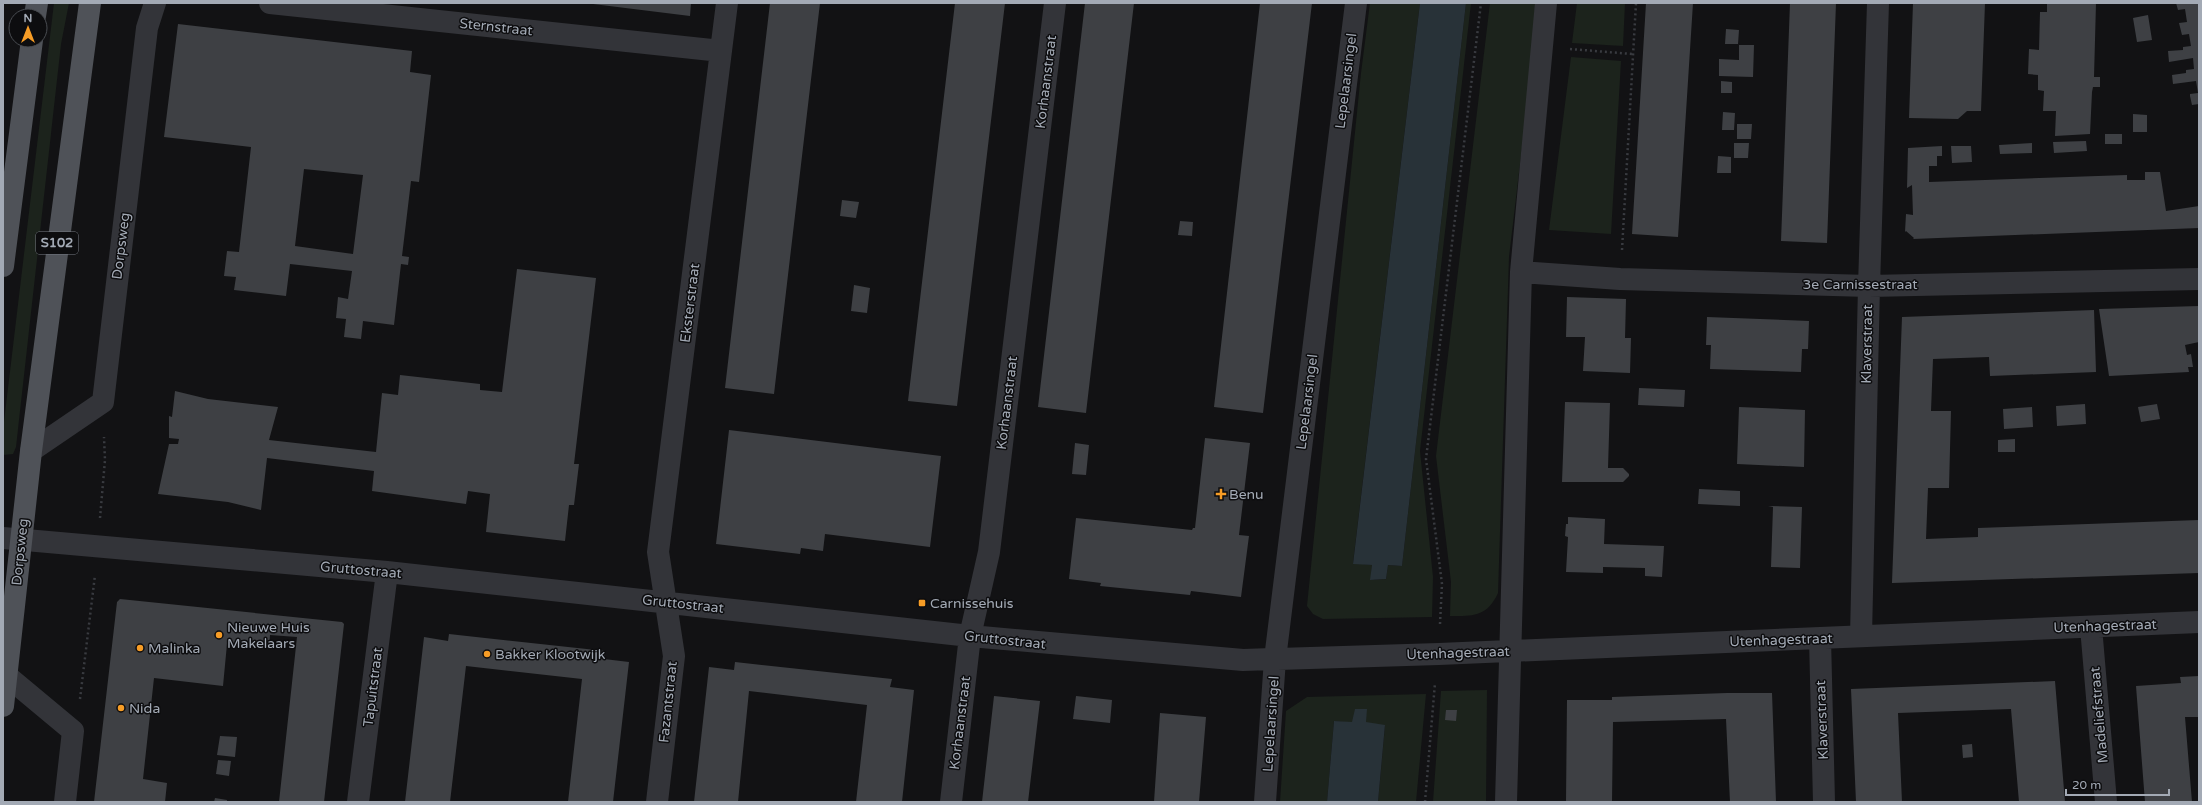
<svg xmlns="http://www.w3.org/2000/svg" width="2202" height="805" font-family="'Varela Round',sans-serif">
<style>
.green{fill:#1c231c}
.water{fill:#283238}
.building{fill:#3e4044;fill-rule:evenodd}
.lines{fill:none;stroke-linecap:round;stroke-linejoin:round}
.path{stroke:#393b40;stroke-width:2.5;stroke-dasharray:2 3;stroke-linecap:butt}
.minor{stroke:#333439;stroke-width:22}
.major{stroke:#4f5258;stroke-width:22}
.poi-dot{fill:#f79d26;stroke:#0d0d0f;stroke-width:1.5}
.labels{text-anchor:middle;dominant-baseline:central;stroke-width:3;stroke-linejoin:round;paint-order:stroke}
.shield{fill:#0d0d0f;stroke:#767b83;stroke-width:1}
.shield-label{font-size:13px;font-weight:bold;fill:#a3aab5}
.street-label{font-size:14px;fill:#a3aab5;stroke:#0d0d0f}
.poi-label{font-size:14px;fill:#a3aab5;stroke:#0d0d0f;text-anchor:start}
</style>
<rect width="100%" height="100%" fill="#121214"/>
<path class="green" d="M 54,3 L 69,3 L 61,44 L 16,447 L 13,454 L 3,455 L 3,430 Z
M 1370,3 L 1420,3 L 1353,563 L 1372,565 L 1371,580 L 1386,579 L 1388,565 L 1402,566 L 1466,3 L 1471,3 L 1420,451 L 1433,577 L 1432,617 L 1323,619 L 1313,614 L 1307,606 L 1361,73 Z
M 1490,3 L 1539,3 L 1509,257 L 1498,593 C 1487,617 1473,616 1450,616 L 1451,582 L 1436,456 Z
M 1577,3 L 1625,3 L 1623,46 L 1572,43 Z
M 1571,57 L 1621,61 L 1611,234 L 1549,230 Z
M 1487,690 L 1486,802 L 1433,802 L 1441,691 Z
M 1426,694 L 1416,802 L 1378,802 L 1385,726 L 1334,721 L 1327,802 L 1280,802 L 1286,711 L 1307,697 Z"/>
<path class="water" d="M 1420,3 L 1466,3 L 1402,566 L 1388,565 L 1386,579 L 1370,580 L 1372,565 L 1353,564 Z
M 1355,709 L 1367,709 L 1366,722 L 1385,725 L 1378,802 L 1327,802 L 1334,721 L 1352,722 Z"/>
<path class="building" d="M 585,3 L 691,3 L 690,16 Z
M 770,3 L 820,3 L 774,394 L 725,388 Z
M 955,3 L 1005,3 L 957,406 L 908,401 Z
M 1085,3 L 1134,3 L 1086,413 L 1038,407 Z
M 1260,3 L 1312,3 L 1263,413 L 1214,407 Z
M 1646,3 L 1693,3 L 1678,237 L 1632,234 Z
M 1790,3 L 1836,3 L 1827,243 L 1781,241 Z
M 1913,3 L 1985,3 L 1981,111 L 1967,111 L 1958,119 L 1909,118 Z
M 2047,3 L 2096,3 L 2094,77 L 2100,77 L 2100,87 L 2093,87 L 2092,92 L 2090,134 L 2055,136 L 2056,111 L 2043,111 L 2044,91 L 2038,90 L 2038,75 L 2028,74 L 2029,49 L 2039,50 L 2040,12 L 2047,12 Z
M 2176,3 L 2199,3 L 2199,104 L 2192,105 L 2190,96 L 2190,94 L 2198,93 L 2196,81 L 2173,84 L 2172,75 L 2186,73 L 2186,70 L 2194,69 L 2193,58 L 2169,62 L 2168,51 L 2183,50 L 2183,47 L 2191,46 L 2189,34 L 2182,35 L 2179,23 L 2187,22 L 2185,9 L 2178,10 Z
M 2148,15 L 2152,40 L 2137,42 L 2133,18 Z
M 178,24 L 412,51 L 410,72 L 431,75 L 419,182 L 411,181 L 402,256 L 409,257 L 408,265 L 401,264 L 394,325 L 363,321 L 361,339 L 344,337 L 346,319 L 336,318 L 338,297 L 348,299 L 352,271 L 290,264 L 286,296 L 234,290 L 236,277 L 224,276 L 227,251 L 239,252 L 251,147 L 164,137 ZM 304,169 L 363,175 L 353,254 L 295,246 Z
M 1726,29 L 1739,30 L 1738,44 L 1725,44 Z
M 1739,45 L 1754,45 L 1753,77 L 1719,76 L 1719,59 L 1739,60 Z
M 1721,81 L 1732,82 L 1732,93 L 1721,93 Z
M 1723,112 L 1735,113 L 1734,130 L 1722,130 Z
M 2133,114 L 2147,115 L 2147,132 L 2133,132 Z
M 1737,124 L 1752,124 L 1751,139 L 1737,139 Z
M 2105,134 L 2122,134 L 2122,144 L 2105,144 Z
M 2086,141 L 2087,151 L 2054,153 L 2053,142 Z
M 1734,143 L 1749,143 L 1748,158 L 1734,158 Z
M 2032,143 L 2032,153 L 2000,154 L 1999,145 Z
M 1942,146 L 1942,156 L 1937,156 L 1937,166 L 1929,166 L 1929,182 L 2127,175 L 2127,180 L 2145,180 L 2145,172 L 2160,172 L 2166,211 L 2199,206 L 2199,228 L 1913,239 L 1914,238 L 1906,231 L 1905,232 L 1906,214 L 1913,215 L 1912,185 L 1907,188 L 1908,148 Z
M 1951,146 L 1971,146 L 1972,162 L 1952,163 Z
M 1718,156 L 1731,157 L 1731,173 L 1717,173 Z
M 842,200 L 859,202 L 856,218 L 840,216 Z
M 1180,221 L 1193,222 L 1192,236 L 1178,235 Z
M 517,269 L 596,278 L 574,464 L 579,464 L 574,505 L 569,505 L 565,541 L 486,532 L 490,494 L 468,491 L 466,504 L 372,491 L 374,471 L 267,458 L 261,510 L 228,502 L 158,494 L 169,444 L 178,444 L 179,439 L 169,438 L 169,416 L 172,417 L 175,391 L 208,399 L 278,407 L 269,440 L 376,452 L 382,393 L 398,395 L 400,375 L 480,384 L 480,390 L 502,392 Z
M 854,285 L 870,288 L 867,313 L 851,311 Z
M 1567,297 L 1626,299 L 1625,338 L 1631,338 L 1630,373 L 1583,371 L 1585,337 L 1566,337 Z
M 2199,306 L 2199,342 L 2185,345 L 2187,355 L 2191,354 L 2193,367 L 2188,367 L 2189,372 L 2109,376 L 2099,309 Z
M 2094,310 L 2096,372 L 1990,376 L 1989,357 L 1933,359 L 1931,411 L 1951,411 L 1950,449 L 1949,488 L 1928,488 L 1926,539 L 1978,537 L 1978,528 L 2199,520 L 2199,573 L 1892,583 L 1902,317 Z
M 1707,317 L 1809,321 L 1808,349 L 1802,349 L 1801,372 L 1710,369 L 1711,345 L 1706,345 Z
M 1639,388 L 1685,390 L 1684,407 L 1638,405 Z
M 1565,402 L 1610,403 L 1608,468 L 1623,468 L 1629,474 L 1629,476 L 1623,482 L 1562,482 Z
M 2085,404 L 2086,424 L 2057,426 L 2056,406 Z
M 2157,404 L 2160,419 L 2141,422 L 2138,407 Z
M 1739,407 L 1805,410 L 1804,467 L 1737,464 Z
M 2032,407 L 2033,427 L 2004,429 L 2003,409 Z
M 729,430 L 941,456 L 930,547 L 825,534 L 823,551 L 801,548 L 800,554 L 716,544 Z
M 1205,438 L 1250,443 L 1239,535 L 1249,536 L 1241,597 L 1191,591 L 1190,595 L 1100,586 L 1101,583 L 1069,579 L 1076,518 L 1192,530 L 1193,528 L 1195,528 Z
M 2015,439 L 2015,452 L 1998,452 L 1998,440 Z
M 1075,443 L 1089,445 L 1086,475 L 1072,474 Z
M 1699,489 L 1740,491 L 1740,506 L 1698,504 Z
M 1768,506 L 1802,507 L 1800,568 L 1771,567 L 1773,507 Z
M 1568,517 L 1605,519 L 1604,544 L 1664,546 L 1662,577 L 1645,576 L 1645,568 L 1603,567 L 1603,573 L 1566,572 L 1568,537 L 1565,536 L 1566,524 L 1568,524 Z
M 120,599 L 342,622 L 344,624 L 324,802 L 279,802 L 297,637 L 270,635 L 269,648 L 227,644 L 223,686 L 154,678 L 143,779 L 167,783 L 165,802 L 94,802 L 117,602 Z
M 449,634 L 605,651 L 604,659 L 629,662 L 613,802 L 568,802 L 582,679 L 466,666 L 450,802 L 405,802 L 424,637 L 448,641 Z
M 735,662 L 892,679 L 890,687 L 914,690 L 902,802 L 856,802 L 867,705 L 749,691 L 738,802 L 694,802 L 709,667 L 734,670 Z
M 2199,676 L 2199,717 L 2185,717 L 2192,802 L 2145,802 L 2136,686 L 2181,683 L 2180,677 Z
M 2055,681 L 2065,802 L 2019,802 L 2011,709 L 1898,713 L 1902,802 L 1856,802 L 1851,689 Z
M 1727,693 L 1772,693 L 1776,802 L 1730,802 L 1726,719 L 1613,722 L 1612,802 L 1566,802 L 1567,700 L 1612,700 L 1612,697 Z
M 994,696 L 1040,701 L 1028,802 L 982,802 Z
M 1076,696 L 1112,700 L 1110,723 L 1073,719 Z
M 1446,710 L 1457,710 L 1456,721 L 1445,720 Z
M 1160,713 L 1206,717 L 1199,802 L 1154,802 Z
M 220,736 L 237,737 L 235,757 L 217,755 Z
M 1972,744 L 1973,757 L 1963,758 L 1962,745 Z
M 218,760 L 231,761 L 229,776 L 216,774 Z
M 215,798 L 227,800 L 227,802 L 214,802 Z"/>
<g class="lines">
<path class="path" d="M 1570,49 L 1632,54
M 1622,250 L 1636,3
M 100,518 L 105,460 L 104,437
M 1440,624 L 1442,584 L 1426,459 L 1481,3
M 80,699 L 95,575
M 1425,802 L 1435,683"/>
<path class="minor" d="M 270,3 L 721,51
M 1521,272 L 1620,279 L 1869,286 L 2199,279
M 31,451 L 103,402 L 147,28 L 155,3
M 3,538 L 387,572 L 970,636 L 1243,660 L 1439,654 L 2199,622
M 2091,627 L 2106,802
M 1861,636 L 1869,286 L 1878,3
M 1820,638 L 1824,802
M 7,676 L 73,731 L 65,802
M 358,802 L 387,572
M 657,802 L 674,656 L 658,552 L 727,3
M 951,802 L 970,636 L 989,552 L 1055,3
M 1265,802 L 1275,659 L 1356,3
M 1506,802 L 1521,272 L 1546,3"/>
<path class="major" d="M 35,16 L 37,3
M 3,266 L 32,40
M 3,706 L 31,451 L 90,3"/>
</g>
<g class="poi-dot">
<path d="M1219 488h4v4h4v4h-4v4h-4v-4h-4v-4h4z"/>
<rect x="918" y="599" width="8" height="8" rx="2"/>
<circle cx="219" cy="635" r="4"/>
<circle cx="140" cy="648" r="4"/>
<circle cx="487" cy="654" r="4"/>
<circle cx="121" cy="708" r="4"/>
</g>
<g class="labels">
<rect class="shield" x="36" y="232" width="42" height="22" rx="3"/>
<g class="shield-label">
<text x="57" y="243">S102</text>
</g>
<g class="street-label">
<text transform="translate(496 27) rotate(6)">Sternstraat</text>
<text transform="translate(1346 81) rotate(-83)">Lepelaarsingel</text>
<text transform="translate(1046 82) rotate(-83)">Korhaanstraat</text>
<text transform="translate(121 246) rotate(-83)">Dorpsweg</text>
<text x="1860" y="284">3e Carnissestraat</text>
<text transform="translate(690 303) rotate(-83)">Eksterstraat</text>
<text transform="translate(1867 344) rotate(-89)">Klaverstraat</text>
<text transform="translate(1307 402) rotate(-83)">Lepelaarsingel</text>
<text transform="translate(1007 403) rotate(-83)">Korhaanstraat</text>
<text transform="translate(20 552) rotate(-84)">Dorpsweg</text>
<text transform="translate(361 570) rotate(5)">Gruttostraat</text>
<text transform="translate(683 604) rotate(6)">Gruttostraat</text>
<text transform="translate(2105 626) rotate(-2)">Utenhagestraat</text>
<text transform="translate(1005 640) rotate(6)">Gruttostraat</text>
<text transform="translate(1781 640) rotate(-2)">Utenhagestraat</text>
<text transform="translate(1458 653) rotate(-2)">Utenhagestraat</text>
<text transform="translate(373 687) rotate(-83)">Tapuitstraat</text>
<text transform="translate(668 702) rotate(-84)">Fazantstraat</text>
<text transform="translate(2099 715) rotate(-95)">Madeliefstraat</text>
<text transform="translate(1822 720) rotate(-92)">Klaverstraat</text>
<text transform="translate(960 723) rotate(-83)">Korhaanstraat</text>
<text transform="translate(1271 724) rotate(-86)">Lepelaarsingel</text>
</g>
<g class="poi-label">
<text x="1229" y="494">Benu</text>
<text x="930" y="603">Carnissehuis</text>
<text x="227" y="627">Nieuwe Huis<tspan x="227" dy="16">Makelaars</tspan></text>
<text x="148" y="648">Malinka</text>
<text x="495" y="654">Bakker Klootwijk</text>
<text x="129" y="708">Nida</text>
</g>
</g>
<rect width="2202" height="805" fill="none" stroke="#a3aab5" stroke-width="8"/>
<g transform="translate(28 28)"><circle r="19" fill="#0d0d0f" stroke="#494c51"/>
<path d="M0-3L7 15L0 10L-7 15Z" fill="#f79d26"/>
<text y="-6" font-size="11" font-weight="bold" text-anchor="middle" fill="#a3aab5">N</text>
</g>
<path d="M2066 789v6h103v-6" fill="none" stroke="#a3aab5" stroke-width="2"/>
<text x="2072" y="789" font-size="12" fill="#a3aab5" stroke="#0d0d0f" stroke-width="3" paint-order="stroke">20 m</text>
</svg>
